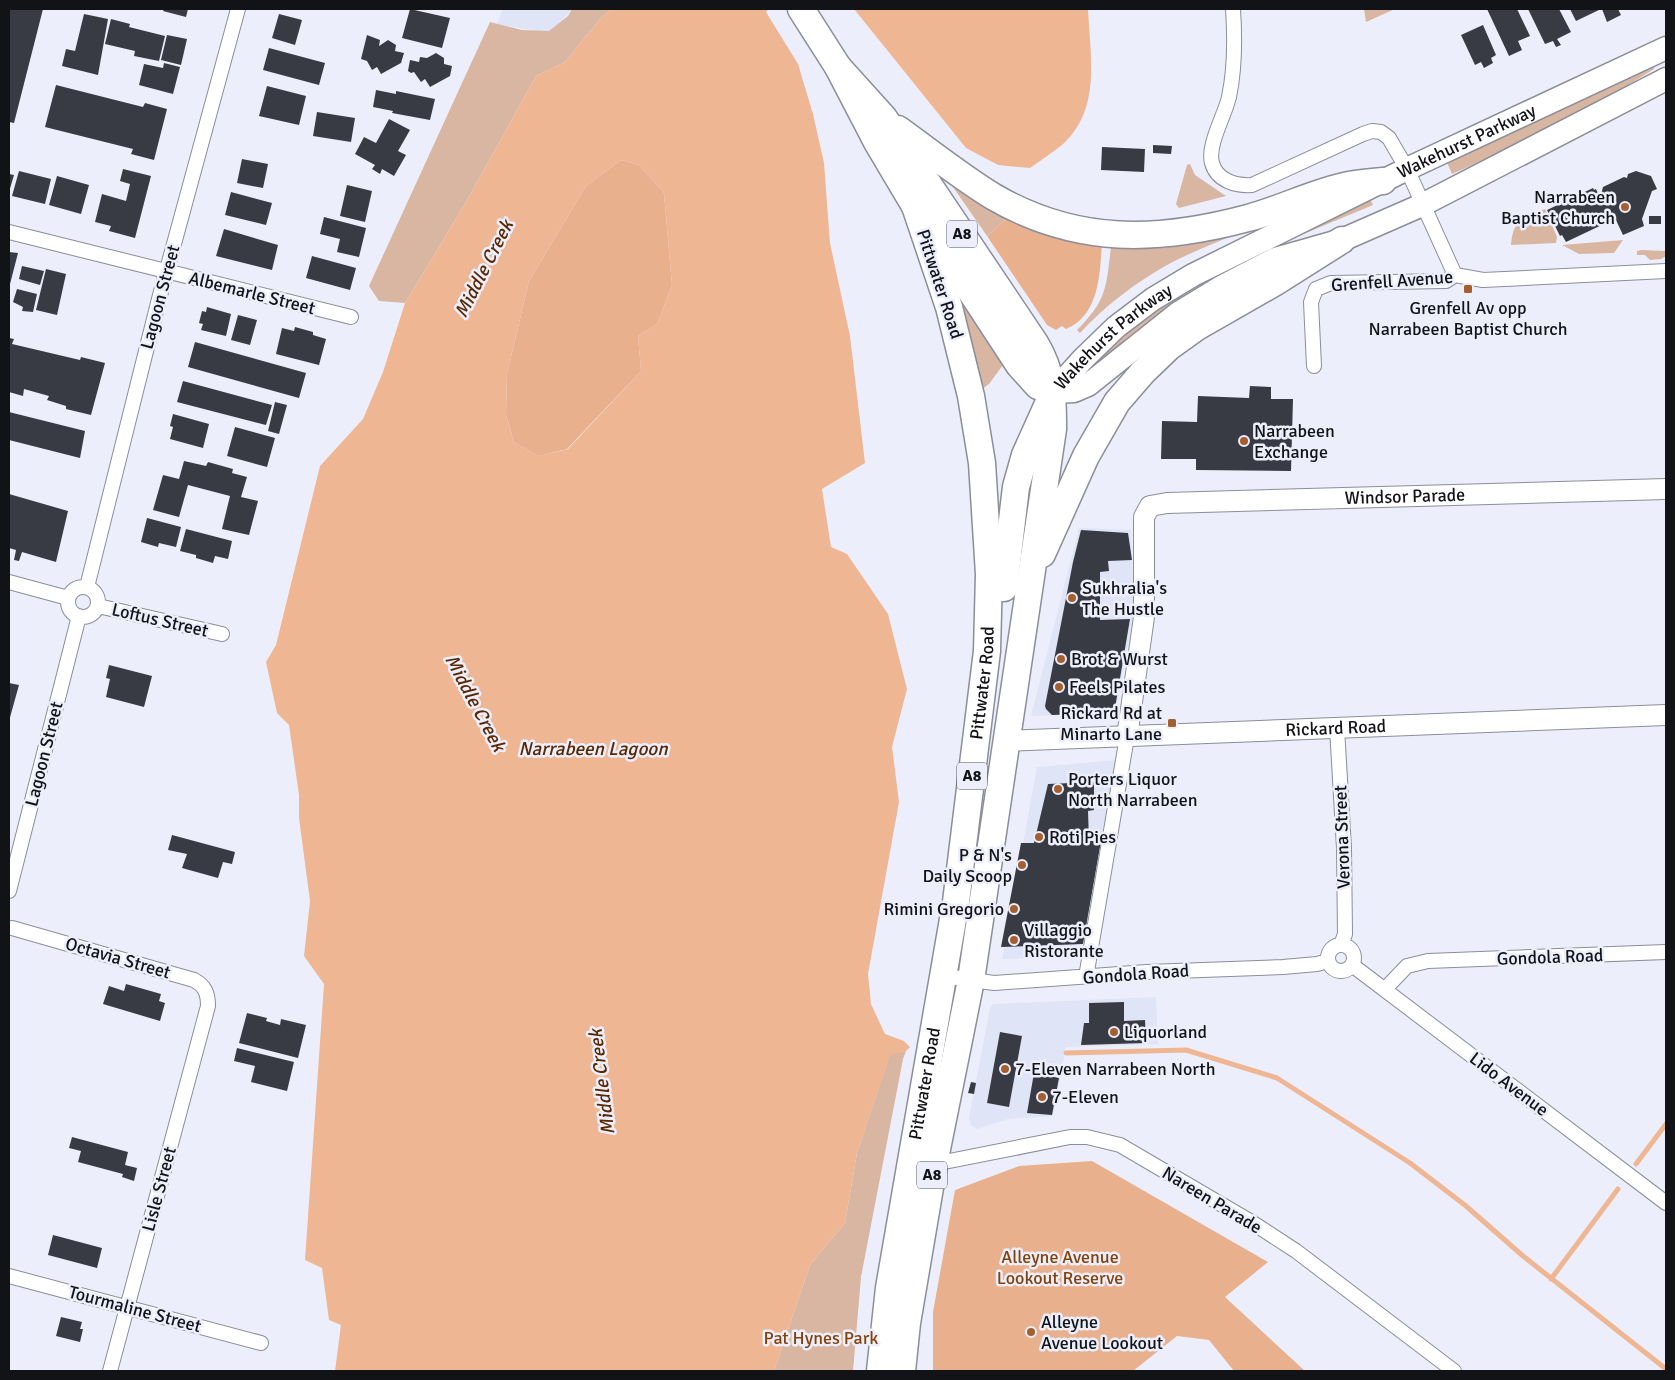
<svg xmlns="http://www.w3.org/2000/svg" width="1675" height="1380" font-family="Signika,sans-serif">
<style>
.built{fill:#dfe4f6}
.green{fill:#d9b6a1}
.forest{fill:#e9b08e}
.water{fill:#efb694;fill-rule:evenodd}
.lines{fill:none;stroke-linecap:round;stroke-linejoin:round}
.stream{stroke:#efb694;stroke-width:5}
.building{fill:#393b44}
.street-casing{stroke:#8b8e99;stroke-width:16}
.secondary-casing{stroke:#8b8e99;stroke-width:22}
.primary-casing{stroke:#8b8e99;stroke-width:25}
.highway-casing{stroke:#8b8e99;stroke-width:29}
.street{stroke:#fff;stroke-width:14}
.secondary{stroke:#fff;stroke-width:20}
.primary{stroke:#fff;stroke-width:22}
.highway{stroke:#fff;stroke-width:26}
.poi-dot{fill:#a45f31;stroke:#eceffb;stroke-width:2}
.labels{text-anchor:middle;dominant-baseline:central;stroke-width:5;stroke-linejoin:round;paint-order:stroke}
.shield{fill:#eceffb;stroke:#53555b;stroke-width:1}
.shield-label{font-size:16px;font-weight:bold;fill:#121317}
.street-label{font-size:18px;fill:#121317;stroke:#eceffb}
.poi-label{font-size:18px;fill:#121317;stroke:#eceffb;text-anchor:start}
.park-label{font-size:18px;fill:#85410a;stroke:#eceffb}
.water-label{font-size:19px;font-style:italic;fill:#592700;stroke:#eceffb}
</style>
<rect width="100%" height="100%" fill="#eceffb"/>
<path class="built" d="M 503,9 L 572,9 L 557,26 L 549,31 L 538,31 L 497,24 Z
M 1079,528 L 1131,530 L 1134,614 L 1115,714 L 1031,716 Z
M 1119,760 L 1073,957 L 1002,959 L 1037,767 Z
M 1156,997 L 1158,1044 L 1066,1047 L 1053,1116 L 1008,1119 L 977,1129 L 971,1125 L 969,1118 L 990,1008 L 993,1004 Z"/>
<path class="green" d="M 572,9 L 611,9 L 599,20 L 565,62 L 536,76 L 466,202 L 405,303 L 379,301 L 369,286 L 490,22 L 522,30 L 549,31 L 568,16 Z
M 1364,9 L 1395,9 L 1366,22 Z
M 1655,65 L 1654,69 C 1590,109 1521,144 1452,174 L 1446,160 Z
M 1190,164 L 1195,175 L 1226,196 L 1179,208 L 1176,204 L 1187,165 Z
M 953,187 L 1011,215 L 987,236 Z
M 1369,197 L 1373,205 C 1326,225 1278,243 1232,267 C 1182,292 1138,328 1096,365 L 1093,360 L 1164,299 Z
M 1545,209 L 1557,237 L 1556,243 L 1511,245 C 1513,219 1523,217 1545,209 Z
M 1248,229 C 1221,241 1193,251 1167,265 C 1135,283 1105,306 1080,333 L 1077,330 C 1107,300 1106,288 1111,247 Z
M 1623,240 L 1614,253 L 1579,254 L 1562,245 Z
M 1641,250 L 1666,251 L 1666,256 L 1661,259 L 1650,260 L 1645,255 L 1637,255 L 1637,251 Z
M 948,270 L 1003,365 L 989,384 L 981,390 Z
M 906,1051 L 903,1059 L 861,1277 L 853,1371 L 774,1371 L 810,1265 L 845,1223 L 857,1153 L 890,1054 Z"/>
<path class="forest" d="M 621,160 L 639,165 L 664,193 L 672,285 L 657,324 L 638,336 L 641,371 L 567,449 L 538,456 L 514,442 L 506,415 L 507,374 L 529,281 L 586,186 Z
M 1011,215 L 1102,242 C 1100,272 1100,315 1066,329 L 1062,326 L 1056,330 L 1047,325 L 987,236 Z
M 1092,1161 L 1268,1262 L 1225,1297 L 1305,1371 L 1234,1371 L 1209,1340 L 1177,1336 L 1133,1371 L 933,1371 L 933,1312 L 955,1190 L 1019,1166 Z"/>
<path class="water" d="M 611,9 L 768,9 L 766,12 L 798,64 L 813,114 L 824,163 L 830,243 L 850,336 L 865,463 L 822,489 L 831,547 L 847,554 L 888,614 L 907,689 L 892,747 L 899,802 L 868,974 L 871,1004 L 885,1034 L 904,1041 L 910,1047 L 906,1051 L 890,1055 L 857,1153 L 845,1223 L 810,1265 L 774,1371 L 335,1371 L 341,1325 L 329,1320 L 322,1268 L 305,1260 L 324,984 L 304,956 L 310,901 L 299,818 L 299,795 L 289,725 L 277,713 L 266,662 L 276,645 L 320,466 L 363,419 L 383,372 L 405,303 L 466,202 L 536,76 L 565,62 L 599,20 ZM 621,160 L 639,165 L 664,193 L 672,285 L 657,324 L 638,336 L 641,371 L 568,449 L 538,456 L 514,442 L 506,415 L 507,374 L 529,281 L 586,186 Z
M 854,9 L 1088,9 C 1090,56 1102,109 1062,145 C 1052,153 1041,160 1030,168 L 998,165 L 966,148 Z"/>
<g class="lines">
<path class="stream" d="M 1066,1053 L 1186,1050 L 1277,1078 L 1410,1163 L 1466,1206 L 1523,1256 L 1666,1369
M 1636,1164 L 1666,1124
M 1551,1279 L 1618,1189"/>
</g>
<path class="building" d="M 9,9 L 43,9 L 14,123 L 9,122 Z
M 164,9 L 188,9 L 186,17 L 163,11 Z
M 410,9 L 450,18 L 442,48 L 402,38 Z
M 1487,9 L 1517,9 L 1530,36 L 1518,41 L 1522,50 L 1509,56 Z
M 1528,9 L 1559,9 L 1571,32 L 1557,39 L 1561,45 L 1556,47 L 1553,41 L 1545,44 Z
M 1570,9 L 1601,9 L 1576,21 Z
M 1602,9 L 1618,9 L 1621,15 L 1607,22 Z
M 84,14 L 108,19 L 98,75 L 62,66 L 66,49 L 75,51 Z
M 279,14 L 302,20 L 295,45 L 272,38 Z
M 111,19 L 130,24 L 129,27 L 165,36 L 159,61 L 134,56 L 135,51 L 105,44 Z
M 1483,25 L 1496,55 L 1491,58 L 1493,63 L 1484,68 L 1481,62 L 1475,65 L 1461,35 Z
M 167,35 L 187,39 L 181,65 L 161,60 Z
M 367,35 L 380,40 L 379,46 L 388,40 L 396,45 L 395,51 L 404,53 L 401,63 L 381,74 L 377,67 L 372,70 L 367,61 L 361,59 Z
M 269,48 L 325,63 L 319,85 L 263,70 Z
M 436,53 L 444,58 L 444,64 L 452,66 L 450,76 L 430,87 L 425,79 L 421,82 L 414,72 L 411,73 L 408,71 L 410,60 L 419,62 L 420,57 L 427,58 Z
M 164,63 L 180,67 L 173,94 L 139,85 L 144,64 L 163,68 Z
M 56,85 L 143,107 L 145,103 L 167,109 L 154,160 L 131,154 L 133,149 L 45,127 Z
M 267,86 L 306,96 L 299,125 L 259,116 Z
M 376,90 L 396,94 L 396,91 L 435,99 L 430,120 L 392,113 L 393,111 L 373,107 Z
M 317,112 L 355,118 L 351,142 L 313,136 Z
M 389,119 L 410,130 L 398,151 L 406,155 L 394,176 L 382,169 L 380,174 L 372,169 L 375,165 L 355,154 L 364,137 L 376,143 Z
M 1153,145 L 1172,146 L 1171,154 L 1153,153 Z
M 1102,147 L 1145,149 L 1144,172 L 1101,170 Z
M 242,159 L 268,164 L 263,188 L 237,183 Z
M 123,169 L 151,176 L 135,238 L 109,231 L 111,226 L 95,222 L 102,194 L 126,201 L 130,184 L 120,181 Z
M 19,171 L 51,179 L 45,204 L 12,196 Z
M 1636,171 L 1651,176 L 1657,189 L 1652,191 L 1642,219 L 1644,226 L 1623,235 L 1615,218 L 1610,216 L 1604,219 L 1606,223 L 1566,242 L 1562,235 L 1560,236 L 1547,210 L 1593,188 L 1594,190 L 1596,189 L 1600,198 L 1603,187 L 1624,177 L 1627,178 L 1628,174 Z
M 9,174 L 14,175 L 9,192 Z
M 57,176 L 89,185 L 81,214 L 49,205 Z
M 347,185 L 372,191 L 365,222 L 340,216 Z
M 231,192 L 272,203 L 266,225 L 225,215 Z
M 1649,216 L 1661,216 L 1661,224 L 1649,224 Z
M 324,217 L 366,228 L 359,257 L 337,252 L 340,239 L 320,234 Z
M 224,229 L 278,245 L 272,270 L 216,256 Z
M 9,252 L 18,253 L 9,288 Z
M 312,256 L 356,268 L 350,290 L 306,278 Z
M 22,266 L 44,271 L 40,285 L 19,279 Z
M 46,269 L 66,274 L 57,315 L 36,310 Z
M 17,289 L 37,294 L 33,312 L 22,311 L 23,307 L 13,302 Z
M 207,307 L 231,314 L 226,336 L 201,330 L 203,324 L 199,323 L 202,311 L 206,312 Z
M 238,315 L 257,320 L 250,345 L 231,340 Z
M 295,327 L 313,332 L 313,335 L 326,339 L 319,365 L 276,354 L 282,328 L 294,331 Z
M 9,338 L 14,339 L 12,344 L 80,360 L 81,357 L 105,363 L 91,415 L 66,409 L 66,406 L 47,400 L 49,396 L 24,389 L 23,396 L 9,392 Z
M 195,342 L 306,373 L 299,398 L 188,367 Z
M 183,381 L 272,405 L 266,425 L 177,402 Z
M 1250,386 L 1271,387 L 1271,399 L 1293,399 L 1291,471 L 1196,470 L 1196,459 L 1161,459 L 1162,421 L 1197,422 L 1198,396 L 1249,398 Z
M 275,402 L 287,405 L 279,434 L 268,431 Z
M 9,412 L 85,431 L 80,458 L 9,440 Z
M 173,414 L 209,424 L 203,448 L 170,439 L 173,427 L 170,426 Z
M 235,427 L 275,438 L 267,467 L 227,456 Z
M 184,461 L 206,466 L 208,462 L 233,469 L 232,473 L 247,477 L 241,497 L 258,501 L 249,535 L 222,529 L 230,496 L 188,485 L 179,517 L 153,510 L 163,475 L 179,479 Z
M 9,494 L 68,511 L 56,562 L 22,552 L 19,561 L 14,560 L 16,550 L 9,548 Z
M 147,518 L 181,527 L 176,547 L 159,543 L 158,547 L 141,542 Z
M 186,529 L 232,541 L 228,559 L 215,556 L 213,563 L 196,558 L 196,555 L 180,551 Z
M 1081,530 L 1128,533 L 1132,560 L 1108,561 L 1109,571 L 1100,572 L 1100,620 L 1130,619 L 1115,708 L 1109,713 L 1052,715 L 1046,709 L 1045,706 L 1073,562 Z
M 109,665 L 152,676 L 144,707 L 106,697 L 110,679 L 106,678 Z
M 9,683 L 19,685 L 9,721 Z
M 1094,782 L 1094,810 L 1088,811 L 1089,841 L 1101,841 L 1083,944 L 1001,947 L 1021,843 L 1034,843 L 1048,784 Z
M 172,835 L 235,852 L 232,864 L 223,862 L 218,878 L 182,868 L 187,854 L 168,850 Z
M 126,984 L 161,994 L 159,1001 L 165,1003 L 160,1021 L 103,1004 L 109,986 L 124,991 Z
M 1124,1002 L 1124,1021 L 1145,1020 L 1146,1043 L 1081,1045 L 1084,1023 L 1089,1023 L 1089,1003 Z
M 247,1013 L 267,1018 L 266,1021 L 280,1025 L 281,1019 L 306,1025 L 298,1058 L 239,1043 Z
M 1000,1032 L 1022,1036 L 1009,1107 L 987,1103 Z
M 237,1048 L 294,1062 L 287,1091 L 251,1082 L 255,1066 L 234,1061 Z
M 1034,1073 L 1059,1078 L 1052,1115 L 1027,1113 Z
M 971,1082 L 976,1083 L 974,1094 L 968,1093 Z
M 72,1137 L 128,1152 L 125,1165 L 137,1168 L 134,1181 L 122,1177 L 123,1174 L 78,1162 L 81,1151 L 69,1148 Z
M 53,1235 L 102,1248 L 97,1268 L 48,1255 Z
M 61,1317 L 82,1322 L 80,1329 L 83,1329 L 80,1342 L 56,1336 Z"/>
<g class="lines">
<g class="street-casing">
<path id="street" d="M 1233,9 C 1235,38 1235,68 1229,97 C 1225,115 1207,145 1212,163 C 1217,181 1236,186 1252,185 L 1363,134 L 1372,131 L 1381,132 L 1389,138 L 1407,169 L 1455,275
M 9,232 L 351,317
M 1314,366 L 1311,302 L 1316,289 L 1331,283 L 1446,281 L 1455,275 L 1483,280 L 1666,271
M 9,582 L 68,598
M68 602a15 15 0 1 1 30 0a15 15 0 1 1-30 0Z
M 87,587 L 159,299 L 238,9
M 98,606 L 222,634
M 1337,728 L 1344,848 L 1345,934 L 1341,945
M 9,891 L 79,616
M 12,928 L 194,980 C 205,986 208,993 208,1006 L 110,1371
M1328 958a13 13 0 1 1 26 0a13 13 0 1 1-26 0Z
M 1352,965 L 1666,1203
M 944,976 L 994,983 L 1147,972 L 1283,967 L 1317,964 L 1328,961
M 1086,977 L 1127,737
M 1385,989 L 1407,966 L 1428,961 L 1666,952
M 934,1164 L 1070,1137 L 1087,1137 L 1120,1145 L 1253,1223 L 1296,1251 L 1454,1371
M 9,1276 L 261,1343"/>
</g>
<g class="secondary-casing">
<g id="secondary">
<path id="s1" d="M 1127,737 L 1144,617 L 1144,517 L 1150,506 L 1167,503 L 1666,489"/>
<path id="s2" d="M 1005,741 L 1666,715"/>
</g>
</g>
<g class="primary-casing">
<g id="primary">
<path id="s3" d="M 1053,392 L 1083,359 L 1116,327 L 1153,299 L 1193,275 L 1407,169 L 1666,48"/>
<path d="M 1053,392 L 1074,391 L 1088,385 L 1177,314 L 1223,286 L 1275,259 L 1342,240 L 1422,205 L 1666,79"/>
</g>
</g>
<g class="highway-casing">
<g id="highway">
<path d="M 801,9 L 838,67 L 877,142 L 915,206 L 1019,365 L 1038,386 L 1053,392"/>
<path d="M 838,67 L 884,118 L 1035,343 C 1053,373 1053,394 1053,429 L 971,980 L 934,1164 L 907,1323 L 902,1371"/>
<path d="M 898,129 C 930,152 961,177 994,197 C 1077,245 1158,242 1248,218 C 1282,209 1314,192 1349,185 C 1360,183 1372,182 1383,181"/>
<path d="M 1042,554 L 1086,456 L 1117,402 L 1143,372 L 1169,347 L 1197,327 L 1274,283 L 1342,240"/>
<path d="M 1004,588 L 1016,487 L 1025,455 L 1048,404"/>
<path id="s4" d="M 880,1371 L 889,1288 L 956,902 L 987,651 L 989,574 L 982,463 L 971,396 L 949,307 L 915,206"/>
</g>
</g>
<use href="#street" class="street"/>
<use href="#secondary" class="secondary"/>
<use href="#primary" class="primary"/>
<use href="#highway" class="highway"/>
</g>
<g class="poi-dot">
<circle cx="1625" cy="207" r="5"/>
<rect x="1463" y="284" width="10" height="10" rx="2.5"/>
<circle cx="1244" cy="441" r="5"/>
<circle cx="1072" cy="598" r="5"/>
<circle cx="1061" cy="659" r="5"/>
<circle cx="1059" cy="687" r="5"/>
<rect x="1167" y="718" width="10" height="10" rx="2.5"/>
<circle cx="1058" cy="789" r="5"/>
<circle cx="1039" cy="837" r="5"/>
<circle cx="1022" cy="865" r="5"/>
<circle cx="1014" cy="909" r="5"/>
<circle cx="1014" cy="940" r="5"/>
<circle cx="1114" cy="1032" r="5"/>
<circle cx="1005" cy="1069" r="5"/>
<circle cx="1042" cy="1097" r="5"/>
<circle cx="1031" cy="1332" r="5"/>
</g>
<g class="labels">
<g class="shield">
<rect x="947" y="220.5" width="30" height="27" rx="4"/>
<rect x="957" y="762.5" width="30" height="27" rx="4"/>
<rect x="917" y="1161.5" width="30" height="27" rx="4"/>
</g>
<g class="shield-label">
<text x="962" y="234">A8</text>
<text x="972" y="776">A8</text>
<text x="932" y="1175">A8</text>
</g>
<g class="street-label">
<text stroke="none"><textPath href="#s3" startOffset="488">Wakehurst Parkway</textPath></text>
<text transform="translate(1392 281) rotate(-4)">Grenfell Avenue</text>
<text transform="translate(940 284) rotate(72)">Pittwater Road</text>
<text transform="translate(252 293) rotate(14)">Albemarle Street</text>
<text transform="translate(160 297) rotate(-75)">Lagoon Street</text>
<text stroke="none"><textPath href="#s3" startOffset="82">Wakehurst Parkway</textPath></text>
<text stroke="none"><textPath href="#s1" startOffset="489">Windsor Parade</textPath></text>
<text transform="translate(160 620) rotate(13)">Loftus Street</text>
<text stroke="none"><textPath href="#s4" startOffset="696">Pittwater Road</textPath></text>
<text stroke="none"><textPath href="#s2" startOffset="331">Rickard Road</textPath></text>
<text transform="translate(44 754) rotate(-76)">Lagoon Street</text>
<text transform="translate(1342 837) rotate(-92)">Verona Street</text>
<text transform="translate(1550 957) rotate(-2)">Gondola Road</text>
<text transform="translate(118 958) rotate(16)">Octavia Street</text>
<text transform="translate(1136 974) rotate(-4)">Gondola Road</text>
<text stroke="none"><textPath href="#s4" startOffset="291">Pittwater Road</textPath></text>
<text transform="translate(1509 1084) rotate(37)">Lido Avenue</text>
<text transform="translate(159 1189) rotate(-75)">Lisle Street</text>
<text transform="translate(1212 1200) rotate(31)">Nareen Parade</text>
<text transform="translate(135 1309) rotate(15)">Tourmaline Street</text>
</g>
<g class="poi-label">
<text x="1615" y="197" text-anchor="end">Narrabeen<tspan x="1615" dy="21">Baptist Church</tspan></text>
<text x="1468" y="308" text-anchor="middle">Grenfell Av opp<tspan x="1468" dy="21">Narrabeen Baptist Church</tspan></text>
<text x="1254" y="431">Narrabeen<tspan x="1254" dy="21">Exchange</tspan></text>
<text x="1082" y="588">Sukhralia's<tspan x="1082" dy="21">The Hustle</tspan></text>
<text x="1071" y="659">Brot &amp; Wurst</text>
<text x="1069" y="687">Feels Pilates</text>
<text x="1162" y="713" text-anchor="end">Rickard Rd at<tspan x="1162" dy="21">Minarto Lane</tspan></text>
<text x="1068" y="779">Porters Liquor<tspan x="1068" dy="21">North Narrabeen</tspan></text>
<text x="1049" y="837">Roti Pies</text>
<text x="1012" y="855" text-anchor="end">P &amp; N's<tspan x="1012" dy="21">Daily Scoop</tspan></text>
<text x="1004" y="909" text-anchor="end">Rimini Gregorio</text>
<text x="1024" y="930">Villaggio<tspan x="1024" dy="21">Ristorante</tspan></text>
<text x="1124" y="1032">Liquorland</text>
<text x="1015" y="1069">7-Eleven Narrabeen North</text>
<text x="1052" y="1097">7-Eleven</text>
<text x="1041" y="1322">Alleyne<tspan x="1041" dy="21">Avenue Lookout</tspan></text>
</g>
<g class="park-label">
<text x="1060" y="1257">Alleyne Avenue<tspan x="1060" dy="21">Lookout Reserve</tspan></text>
<text x="821" y="1338">Pat Hynes Park</text>
</g>
<g class="water-label">
<text transform="translate(484 269) rotate(-63)">Middle Creek</text>
<text transform="translate(475 703) rotate(62)">Middle Creek</text>
<text x="593" y="749">Narrabeen Lagoon</text>
<text transform="translate(602 1082) rotate(-97)">Middle Creek</text>
</g>
</g>
<rect width="1675" height="1380" fill="none" stroke="#121317" stroke-width="20"/>
</svg>
